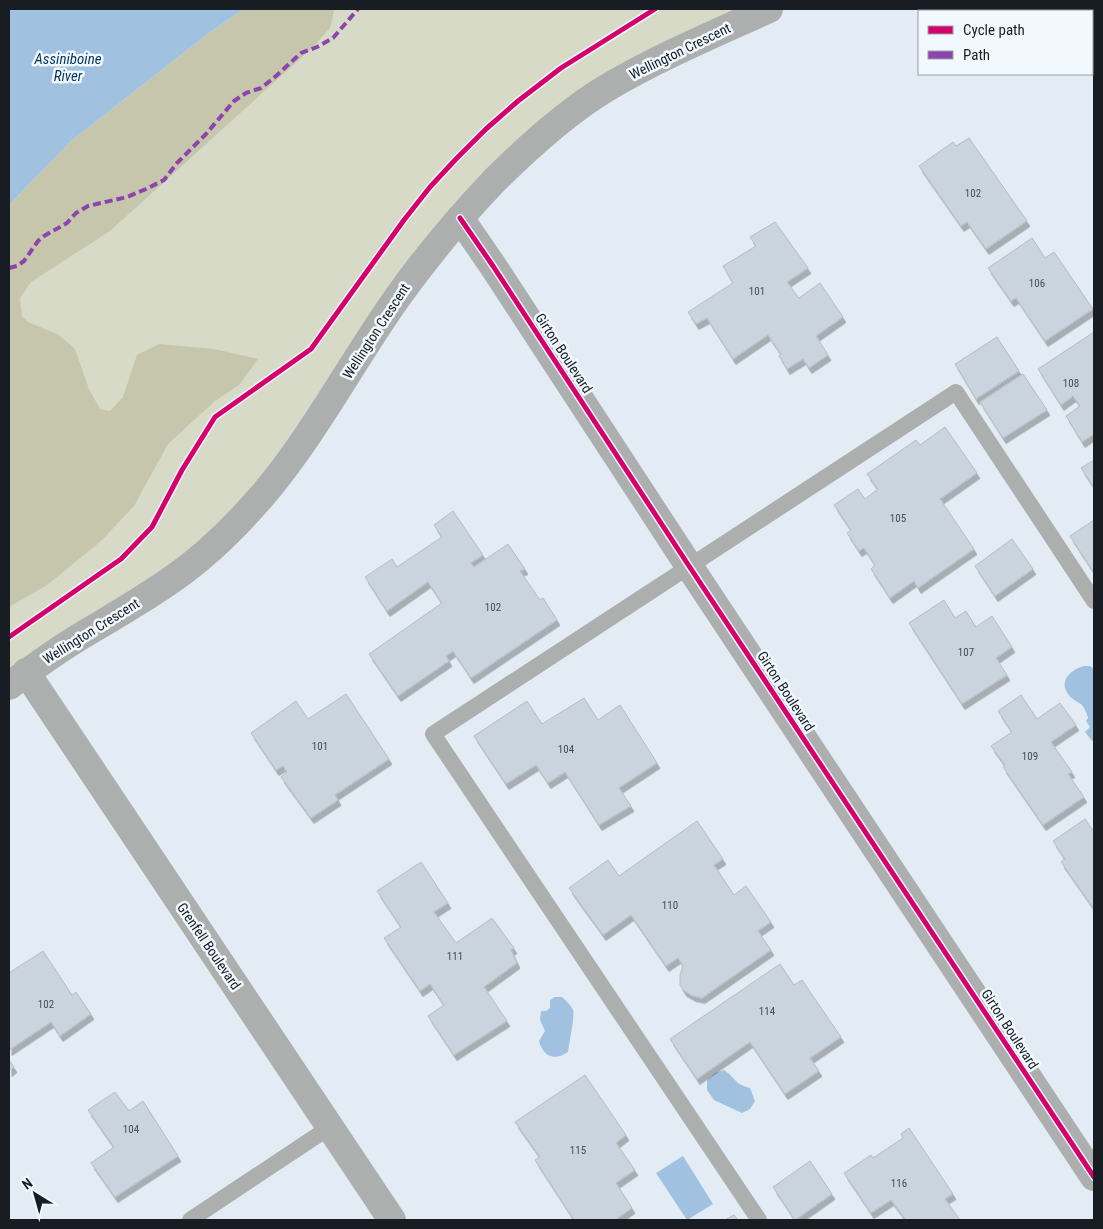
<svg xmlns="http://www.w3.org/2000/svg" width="1103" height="1229" font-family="'Roboto Condensed',sans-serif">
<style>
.green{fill:#d7dac7}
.forest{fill:#c5c6ab}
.water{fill:#a0c1df}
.building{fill:#c9d4df;stroke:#b6bdc3;filter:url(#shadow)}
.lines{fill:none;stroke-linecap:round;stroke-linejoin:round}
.lane{stroke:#acafad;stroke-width:16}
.street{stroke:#acafad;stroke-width:28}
.quiet{stroke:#8e44ad;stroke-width:4;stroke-dasharray:8 4;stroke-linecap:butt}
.cycleway-casing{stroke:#f1f8fe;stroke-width:8}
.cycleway{stroke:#d6006c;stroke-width:5}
.labels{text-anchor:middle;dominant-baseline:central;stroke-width:5;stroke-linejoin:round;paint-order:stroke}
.number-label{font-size:11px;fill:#464d54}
.street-label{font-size:14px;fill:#181d23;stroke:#f1f8fe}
.water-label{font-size:15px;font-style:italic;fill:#04375d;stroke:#f1f8fe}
</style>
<defs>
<filter id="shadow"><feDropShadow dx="3" dy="5.5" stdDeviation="0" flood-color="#0004"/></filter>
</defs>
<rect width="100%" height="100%" fill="#e3ecf4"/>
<path class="green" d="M 244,9 L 769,9 L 711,35 L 511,164 L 262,497 L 9,688 L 9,205 Z"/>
<path class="forest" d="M 244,9 L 334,9 L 334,11 L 330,28 L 312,48 L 110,231 L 31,282 L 20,298 L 22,316 L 28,322 L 59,335 L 75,349 L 89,389 L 100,409 L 110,411 L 123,397 L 137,355 L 159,344 L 214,349 L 258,359 L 239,385 L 215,401 L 168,444 L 134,506 L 100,542 L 47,585 L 9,607 L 9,205 L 71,141 L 210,32 Z"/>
<path class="water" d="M 9,9 L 244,9 L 210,32 L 71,141 L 9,205 Z
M 1084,666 L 1090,666 L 1094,669 L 1094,739 L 1092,741 L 1085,732 L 1090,727 L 1086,721 L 1088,718 C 1087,713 1084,707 1081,704 C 1076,701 1071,699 1068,694 C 1058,680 1072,669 1084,666 Z
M 555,997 L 562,997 C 566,1001 571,1005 573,1010 C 575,1017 569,1043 568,1052 C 555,1061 543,1057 539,1041 L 545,1031 L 540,1020 L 541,1011 L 546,1011 L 550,1008 L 550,1000 Z
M 724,1070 C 736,1078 734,1084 750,1088 L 755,1101 L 750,1109 L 742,1113 L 714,1100 L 707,1090 L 707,1080 L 715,1073 Z
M 683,1156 L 713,1204 L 687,1220 L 656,1173 Z"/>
<path class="building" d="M 969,138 L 1027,221 L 986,249 L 967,222 L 961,226 L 919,166 L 953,142 L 956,146 Z
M 775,222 L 808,268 L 787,282 L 799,298 L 820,283 L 843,317 L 816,336 L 828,355 L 809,368 L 803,359 L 787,369 L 779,356 L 781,354 L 768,335 L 733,359 L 707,318 L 696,324 L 688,312 L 733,283 L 723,266 L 756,246 L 750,237 Z
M 1032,238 L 1045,258 L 1054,252 L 1093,309 L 1045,341 L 1016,298 L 1011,301 L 988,268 Z
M 1094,332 L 1094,434 L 1082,442 L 1066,416 L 1080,406 L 1073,396 L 1061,405 L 1038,369 Z
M 997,337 L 1019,371 L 976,399 L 955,364 Z
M 1023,374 L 1047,410 L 1003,438 L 980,402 Z
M 945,427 L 977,473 L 940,499 L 974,549 L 918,588 L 914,581 L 890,598 L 871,569 L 875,565 L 864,548 L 859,551 L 847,533 L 851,530 L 834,505 L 858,489 L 865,499 L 878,489 L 867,474 L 916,440 L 920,445 Z
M 1094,460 L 1094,488 L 1081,468 Z
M 453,511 L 483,555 L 471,563 L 474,567 L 508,544 L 525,569 L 520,571 L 540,600 L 543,598 L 557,620 L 471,678 L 453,651 L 446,656 L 449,661 L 398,696 L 369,654 L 442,603 L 428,582 L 387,611 L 365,577 L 392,559 L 397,567 L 442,537 L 434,525 Z
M 1094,520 L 1094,573 L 1070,536 Z
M 1012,539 L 1033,569 L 995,596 L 975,566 Z
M 944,600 L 955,618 L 966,611 L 976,627 L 992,616 L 1012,647 L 996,658 L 1007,675 L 962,704 L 909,623 Z
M 346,694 L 389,759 L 335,795 L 338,800 L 311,818 L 281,777 L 287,772 L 283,766 L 276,770 L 251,733 L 296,701 L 308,719 Z
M 1021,695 L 1037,719 L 1060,703 L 1076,725 L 1051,742 L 1072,772 L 1068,774 L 1084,797 L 1043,825 L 1003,767 L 1005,765 L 991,746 L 1012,732 L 998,711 Z
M 584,698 L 598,720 L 620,705 L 657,763 L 619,788 L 631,806 L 599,825 L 565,772 L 548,783 L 536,765 L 506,784 L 474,736 L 527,701 L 542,724 Z
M 1085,819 L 1094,832 L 1094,909 L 1061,862 L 1065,859 L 1053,841 Z
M 697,821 L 723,859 L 714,865 L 734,895 L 746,886 L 771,922 L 758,931 L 771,950 L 702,998 L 693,996 L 684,991 L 680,985 L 680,975 L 683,966 L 678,958 L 666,966 L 631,915 L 603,935 L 569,888 L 608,860 L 619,876 Z
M 421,862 L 448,903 L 434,912 L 456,943 L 492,918 L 514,948 L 511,950 L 517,963 L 484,987 L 507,1021 L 454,1055 L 428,1016 L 444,1005 L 430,984 L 420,991 L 384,938 L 401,927 L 377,891 Z
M 43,951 L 72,995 L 76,992 L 91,1014 L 60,1036 L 51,1022 L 9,1050 L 9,973 Z
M 780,964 L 794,985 L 802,980 L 841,1037 L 810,1058 L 819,1071 L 785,1094 L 750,1042 L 697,1079 L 670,1039 Z
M 9,1060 L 14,1067 L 9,1071 Z
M 585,1075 L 626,1135 L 616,1143 L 635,1170 L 616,1183 L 632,1208 L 615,1220 L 574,1220 L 535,1160 L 540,1157 L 515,1122 Z
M 115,1092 L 129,1111 L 143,1101 L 178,1156 L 115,1197 L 91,1163 L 114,1147 L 88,1110 Z
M 909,1128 L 953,1194 L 945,1199 L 960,1220 L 903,1220 L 905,1219 L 891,1200 L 871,1213 L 844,1173 L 871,1155 L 873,1158 L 903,1138 L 901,1134 Z
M 810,1161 L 832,1194 L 795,1220 L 773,1187 Z
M 734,1215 L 738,1220 L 725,1220 Z"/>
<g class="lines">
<path class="lane" d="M 190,1220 L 330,1127
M 759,1220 L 433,734 L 956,392 L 1094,601"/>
<path class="street" d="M 460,218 L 493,266 L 689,566 L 1094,1177
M 26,672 L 392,1220
M 9,686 C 34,667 59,649 86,633 C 116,615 146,598 174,578 C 207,555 236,526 262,496 C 314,435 351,363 397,298 C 426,257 458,219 493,182 C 527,148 564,114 605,89 C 657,58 714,34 769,9"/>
<path class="quiet" d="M 9,268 L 17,266 L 24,261 L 38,241 L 44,236 L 67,223 L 76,213 L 88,206 L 127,197 L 146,189 L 164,180 L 177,163 L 206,134 L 234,101 L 246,93 L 261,88 L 276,76 L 301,53 L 317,47 L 333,38 L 358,9"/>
<g class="cycleway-casing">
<path id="cycleway" d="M 460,218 L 493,266 L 689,566 L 1094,1177
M 9,637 L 121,559 L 152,527 L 182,470 L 215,417 L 311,349 L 404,220 L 430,187 L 456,159 L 486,129 L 518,101 L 561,68 L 655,9"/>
</g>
<use href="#cycleway" class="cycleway"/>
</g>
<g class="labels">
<g class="number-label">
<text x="973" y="193">102</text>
<text x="1037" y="283">106</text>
<text x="757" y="291">101</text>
<text x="1071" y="383">108</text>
<text x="898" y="518">105</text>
<text x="493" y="607">102</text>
<text x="966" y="652">107</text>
<text x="320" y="746">101</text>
<text x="566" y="749">104</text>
<text x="1030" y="756">109</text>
<text x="670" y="905">110</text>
<text x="455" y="956">111</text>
<text x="46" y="1004">102</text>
<text x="767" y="1011">114</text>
<text x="131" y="1129">104</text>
<text x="578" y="1150">115</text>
<text x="899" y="1183">116</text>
</g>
<g class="street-label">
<text transform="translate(680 51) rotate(-26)">Wellington Crescent</text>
<text transform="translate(376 331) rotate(-57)">Wellington Crescent</text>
<text transform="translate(564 353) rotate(57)">Girton Boulevard</text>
<text transform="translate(91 631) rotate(-32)">Wellington Crescent</text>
<text transform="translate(786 691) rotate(57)">Girton Boulevard</text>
<text transform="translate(209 946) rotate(56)">Grenfell Boulevard</text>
<text transform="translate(1010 1029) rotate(57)">Girton Boulevard</text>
</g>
<g class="water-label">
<text x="68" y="59">Assiniboine<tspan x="68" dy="17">River</tspan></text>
</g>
</g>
<rect width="1103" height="1229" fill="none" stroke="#181d23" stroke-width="20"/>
<rect x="918" y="10" width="175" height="65" fill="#f1f8fe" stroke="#9aa0a6"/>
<rect x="928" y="26" width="25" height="8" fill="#d6006c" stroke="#9aa0a6"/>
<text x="963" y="35" font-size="15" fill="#181d23">Cycle path</text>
<rect x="928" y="51" width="25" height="8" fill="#8e44ad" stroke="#9aa0a6"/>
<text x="963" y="60" font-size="15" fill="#181d23">Path</text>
<g transform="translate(35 1194) rotate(323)" stroke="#f1f8fe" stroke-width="4" paint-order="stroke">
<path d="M0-4L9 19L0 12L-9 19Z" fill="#181d23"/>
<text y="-8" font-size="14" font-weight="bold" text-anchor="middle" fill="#181d23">N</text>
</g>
</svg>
